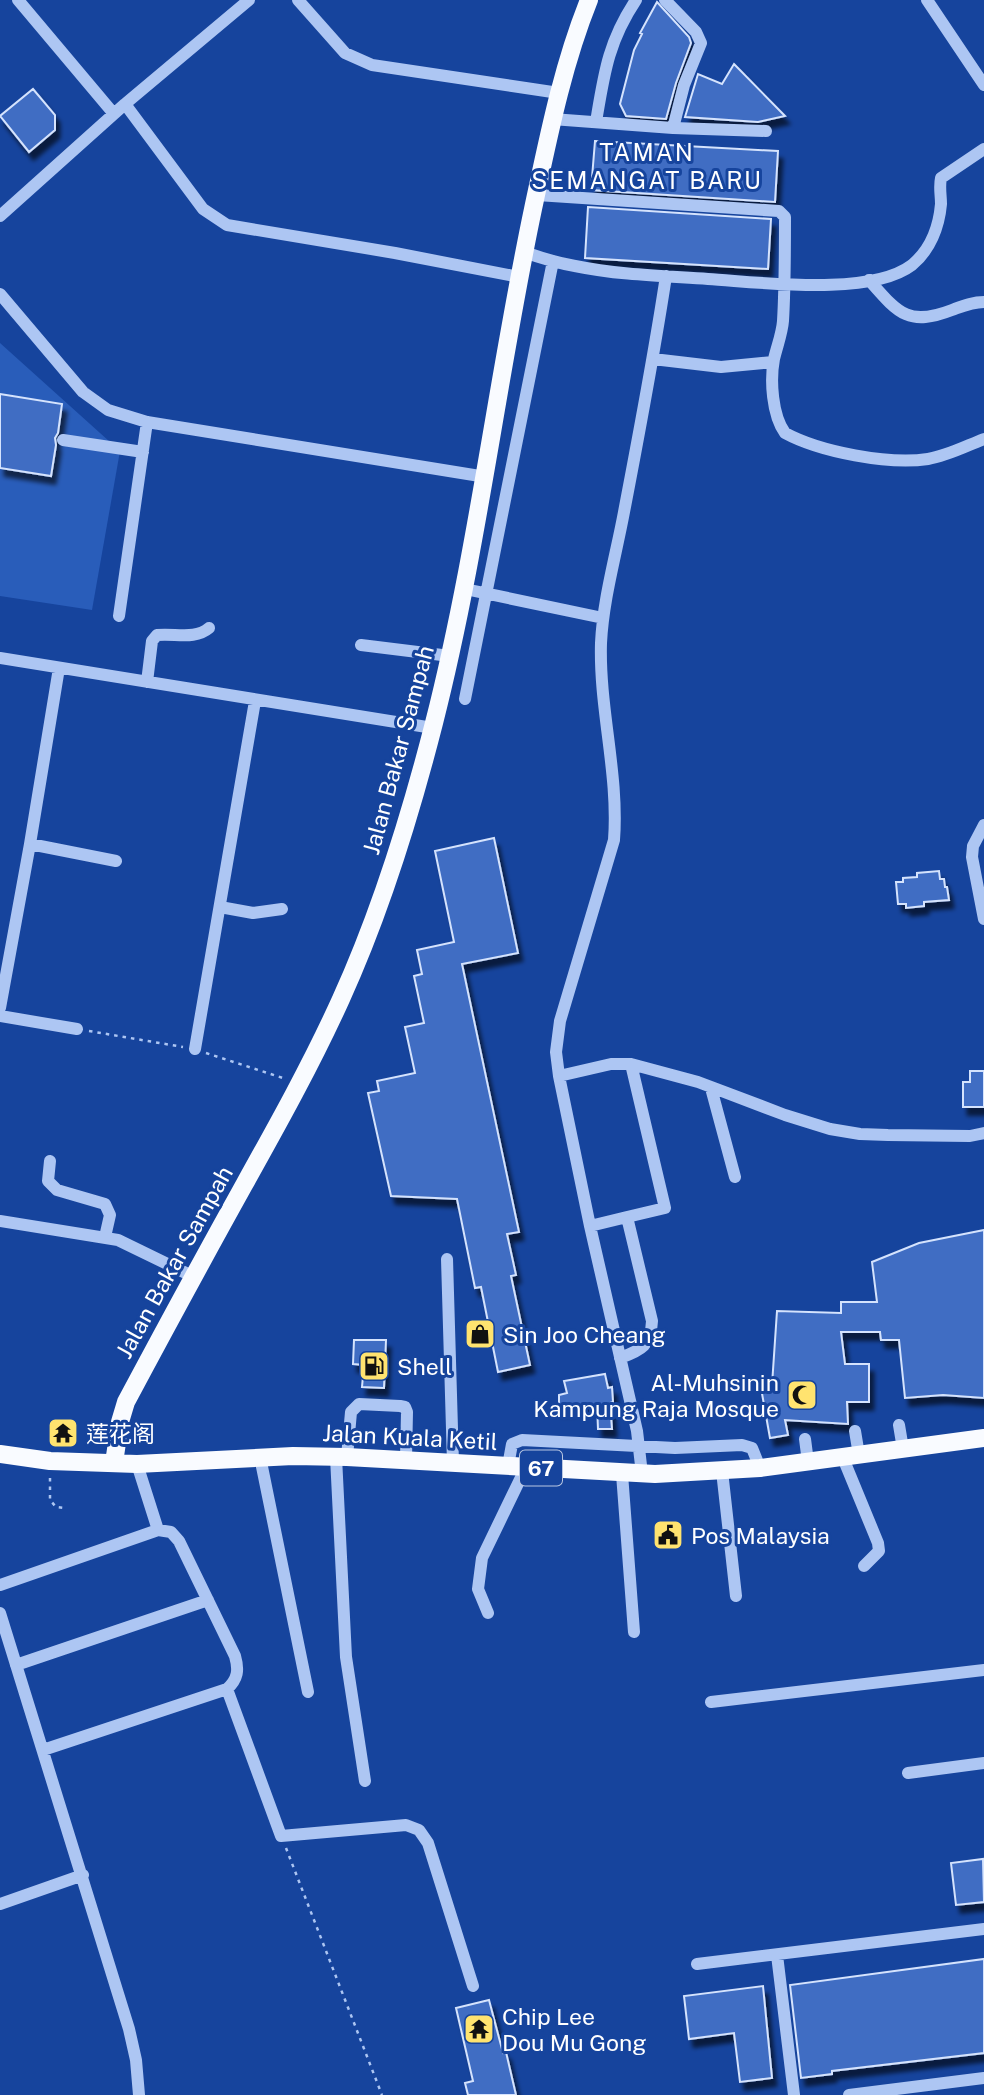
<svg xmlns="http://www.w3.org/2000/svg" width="984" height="2095" font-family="'Public Sans','Noto Sans SC',sans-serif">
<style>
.green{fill:#295dba}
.building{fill:#3f6dc3;stroke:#d5e3fd;stroke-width:2;filter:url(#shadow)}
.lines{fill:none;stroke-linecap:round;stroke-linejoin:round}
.path{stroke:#adc6f3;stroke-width:2.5;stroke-dasharray:3.5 5;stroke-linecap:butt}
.minor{stroke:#adc6f3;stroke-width:12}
.major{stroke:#f9fbff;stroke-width:18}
.labels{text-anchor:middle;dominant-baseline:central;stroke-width:6;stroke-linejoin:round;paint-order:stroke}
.shield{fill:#16449d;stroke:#b9c7e2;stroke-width:2}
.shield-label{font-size:21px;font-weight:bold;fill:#fff}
.street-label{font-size:23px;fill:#fff;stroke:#16449d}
.poi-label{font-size:23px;fill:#fff;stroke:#16449d;text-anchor:start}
.neighbourhood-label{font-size:24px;letter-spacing:2px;fill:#fff;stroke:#16449d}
</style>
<defs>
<filter id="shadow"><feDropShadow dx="4.5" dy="8" stdDeviation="2" flood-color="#0009"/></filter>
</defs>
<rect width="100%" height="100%" fill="#16449d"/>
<path class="green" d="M 0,343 L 120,451 L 92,610 L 0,596 Z"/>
<path class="building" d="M 657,2 L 689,37 L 691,43 L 676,83 L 666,119 L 626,116 L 620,104 L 634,50 L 642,34 L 640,33 Z
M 734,64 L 785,116 L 758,122 L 685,117 L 698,74 L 722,84 Z
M 33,89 L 55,115 L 55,130 L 29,152 L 0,116 Z
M 595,141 L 778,151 L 775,202 L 591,190 Z
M 588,207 L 771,219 L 768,269 L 585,258 Z
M 0,394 L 62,404 L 58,433 L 55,438 L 56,445 L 51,476 L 0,468 Z
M 494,838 L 518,953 L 462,964 L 519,1232 L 507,1234 L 516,1275 L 511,1276 L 530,1365 L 498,1372 L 481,1287 L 475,1288 L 457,1199 L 391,1196 L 368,1093 L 379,1091 L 377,1081 L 415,1073 L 405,1027 L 424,1023 L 414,976 L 422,974 L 417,950 L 454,942 L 435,851 Z
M 939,871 L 940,879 L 944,879 L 945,887 L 947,887 L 949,900 L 924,902 L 924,906 L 906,908 L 906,904 L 898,904 L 896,882 L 903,882 L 903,878 L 917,877 L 917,873 Z
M 970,1071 L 984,1071 L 984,1107 L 963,1107 L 963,1082 L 970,1082 Z
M 984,1230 L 984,1398 L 943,1395 L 905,1398 L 899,1340 L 881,1340 L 880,1332 L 841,1332 L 845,1364 L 869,1364 L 869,1402 L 847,1402 L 848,1424 L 785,1420 L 788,1435 L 770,1438 L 761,1388 L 772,1385 L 777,1311 L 841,1313 L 841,1302 L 877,1302 L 872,1262 L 919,1243 Z
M 354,1340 L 386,1340 L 384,1388 L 362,1387 L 364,1365 L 353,1364 Z
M 605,1374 L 608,1388 L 612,1387 L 613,1402 L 610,1403 L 612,1429 L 598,1429 L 597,1404 L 559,1408 L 559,1395 L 567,1393 L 564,1381 Z
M 983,1859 L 984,1902 L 956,1905 L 951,1863 Z
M 984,1959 L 984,2053 L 832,2071 L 832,2074 L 801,2078 L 790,1985 Z
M 763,1986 L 772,2078 L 740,2082 L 734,2033 L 689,2039 L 684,1996 Z
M 489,2000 L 503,2053 L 506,2052 L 516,2095 L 468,2095 L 465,2083 L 473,2081 L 456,2008 Z"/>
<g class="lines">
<path class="path" d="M 89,1031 L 183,1047
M 206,1053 L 283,1078
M 50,1478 L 50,1500 L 56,1507 L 65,1508
M 286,1848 L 382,2095"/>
<path class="minor" d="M 18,0 L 114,114
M 298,0 L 345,53 L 372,65 L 559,93
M 665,0 L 696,32 L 701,43 L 684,85 L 673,128
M 927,0 L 984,85
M 125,104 L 203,209 L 227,225 L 395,253 L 519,277
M 552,119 L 673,128 L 766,131
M 596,122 C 604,74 608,42 636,0
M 537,195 L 779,211 L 785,217 C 785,252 785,287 783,321 C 782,334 777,346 774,359 C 770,380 772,415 785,433 C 820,452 889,465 928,459 C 947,456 966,446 984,439
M 0,216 L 125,104 L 249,0
M 524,252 C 541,258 558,263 575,266 C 619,275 664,276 708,279 C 759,282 870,297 912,265 C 930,250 939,227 941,204 C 941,195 939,187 941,178 L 984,149
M 869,280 C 898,313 908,327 952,310 C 963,306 972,302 984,302
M 0,294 L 83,392 L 108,410 L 147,422 L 486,477
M 653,359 L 721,367 L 773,362
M 63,440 L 143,452
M 465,589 L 603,618
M 119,616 L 147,422
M 361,645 L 450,656
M 0,658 L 433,728
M 147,682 L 152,641 L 157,635 C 175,633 195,640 209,628
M 465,699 L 553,261
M 984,825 L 973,846 L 972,857 L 984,919
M 30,844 L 116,861
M 220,907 L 253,913 L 282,909
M 0,1008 L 30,844 L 59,668
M 0,1016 L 77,1029
M 195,1049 L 255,701
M 559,1076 L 611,1064 L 631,1064 L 698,1082 L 785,1115 L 830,1129 L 860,1134 L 888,1135 L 970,1136 L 984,1133
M 711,1088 L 735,1177
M 50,1161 L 48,1181 L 57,1190 L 105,1204 L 110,1215 L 105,1237
M 627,1217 L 665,1208 L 631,1064
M 0,1221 L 118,1240 L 194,1277
M 590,1226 L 627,1217 L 652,1321 C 651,1345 642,1350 620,1358
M 447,1259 L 453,1463
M 899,1425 L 903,1449
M 855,1431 L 859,1455
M 805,1439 L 808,1462
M 260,1457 L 308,1692
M 336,1457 L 346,1657 L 365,1781
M 347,1457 L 351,1412 L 359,1404 L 400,1406 L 405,1407 L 407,1412 L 406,1459
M 843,1458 L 878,1543 L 879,1551 L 864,1566
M 137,1464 L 158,1530
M 508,1466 L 512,1444 L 522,1440 L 675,1448 L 742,1445 L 752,1448 L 760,1468
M 722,1471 L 736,1596
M 622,1474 L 634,1632
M 642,1474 L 637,1431 L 590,1226 L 559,1076 L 556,1052 L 560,1021 L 614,840 C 619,774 599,709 601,643 C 603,600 616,555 624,512 C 639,434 654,355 666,276
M 0,1585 L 158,1530 L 171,1532 L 179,1541 L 235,1656 C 239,1670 238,1679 227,1689
M 0,1613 L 129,2029 L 136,2060 L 139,2095
M 488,1613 L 478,1589 L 482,1558 L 526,1467
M 16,1665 L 208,1600
M 711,1702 L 984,1670
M 43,1750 L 227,1689 L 281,1836 L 406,1825 L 419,1830 L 428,1843 L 473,1986
M 908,1773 L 984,1763
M 0,1904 L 83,1875
M 777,1955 L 794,2095
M 697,1964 L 984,1929
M 849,2095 L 984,2078"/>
<path class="major" d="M 0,1454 L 50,1461 L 137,1464 L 293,1456 L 347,1457 L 655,1474 L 760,1468 L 984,1438
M 114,1463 L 120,1422 L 126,1402 C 165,1329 204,1257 244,1185 C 278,1124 312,1063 341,999 C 381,911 410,817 434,723 C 477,554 497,380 533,209 C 548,139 562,67 589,0"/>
</g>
<defs>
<g id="shop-square" transform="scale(1.575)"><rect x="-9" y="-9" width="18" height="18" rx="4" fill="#ffe36f" stroke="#16449d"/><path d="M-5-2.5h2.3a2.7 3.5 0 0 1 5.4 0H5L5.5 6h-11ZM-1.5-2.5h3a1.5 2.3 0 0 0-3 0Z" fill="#111"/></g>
<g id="fuel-square" transform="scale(1.575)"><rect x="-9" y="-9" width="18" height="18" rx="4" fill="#ffe36f" stroke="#16449d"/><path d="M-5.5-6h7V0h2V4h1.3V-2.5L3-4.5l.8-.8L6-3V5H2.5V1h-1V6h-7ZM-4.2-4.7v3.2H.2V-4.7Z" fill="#111"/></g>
<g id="mosque-square" transform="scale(1.575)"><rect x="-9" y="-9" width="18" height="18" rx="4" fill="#ffe36f" stroke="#16449d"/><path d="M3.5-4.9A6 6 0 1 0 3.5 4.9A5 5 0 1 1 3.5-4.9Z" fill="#111"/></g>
<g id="temple-square" transform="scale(1.575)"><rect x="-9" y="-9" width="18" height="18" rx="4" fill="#ffe36f" stroke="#16449d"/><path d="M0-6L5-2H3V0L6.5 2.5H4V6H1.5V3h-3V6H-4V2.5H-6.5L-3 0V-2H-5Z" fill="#111"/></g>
<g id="civic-square" transform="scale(1.575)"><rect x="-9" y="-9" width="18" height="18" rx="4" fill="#ffe36f" stroke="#16449d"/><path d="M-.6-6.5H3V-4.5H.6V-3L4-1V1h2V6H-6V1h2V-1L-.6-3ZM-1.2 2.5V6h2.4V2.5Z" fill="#111"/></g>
</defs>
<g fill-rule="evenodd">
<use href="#shop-square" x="480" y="1334"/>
<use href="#fuel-square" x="374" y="1366"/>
<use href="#mosque-square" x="802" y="1395"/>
<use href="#temple-square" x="63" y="1433"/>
<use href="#civic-square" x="668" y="1535"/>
<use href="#temple-square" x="479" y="2029"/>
</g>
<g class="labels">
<rect class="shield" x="520" y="1450.5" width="42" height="35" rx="5"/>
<g class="shield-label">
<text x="541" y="1468">67</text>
</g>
<g class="street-label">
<text transform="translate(398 750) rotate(-75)">Jalan Bakar Sampah</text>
<text transform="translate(174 1262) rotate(-61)">Jalan Bakar Sampah</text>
<text transform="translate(410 1437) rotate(3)">Jalan Kuala Ketil</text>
</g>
<g class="poi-label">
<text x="503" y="1334">Sin Joo Cheang</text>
<text x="397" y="1366">Shell</text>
<text x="779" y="1382" text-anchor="end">Al-Muhsinin<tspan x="779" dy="26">Kampung Raja Mosque</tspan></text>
<text x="86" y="1433">莲花阁</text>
<text x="691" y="1535">Pos Malaysia</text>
<text x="502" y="2016">Chip Lee<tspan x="502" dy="26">Dou Mu Gong</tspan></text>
</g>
<g class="neighbourhood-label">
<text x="647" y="152">TAMAN<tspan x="647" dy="28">SEMANGAT BARU</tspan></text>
</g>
</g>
</svg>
